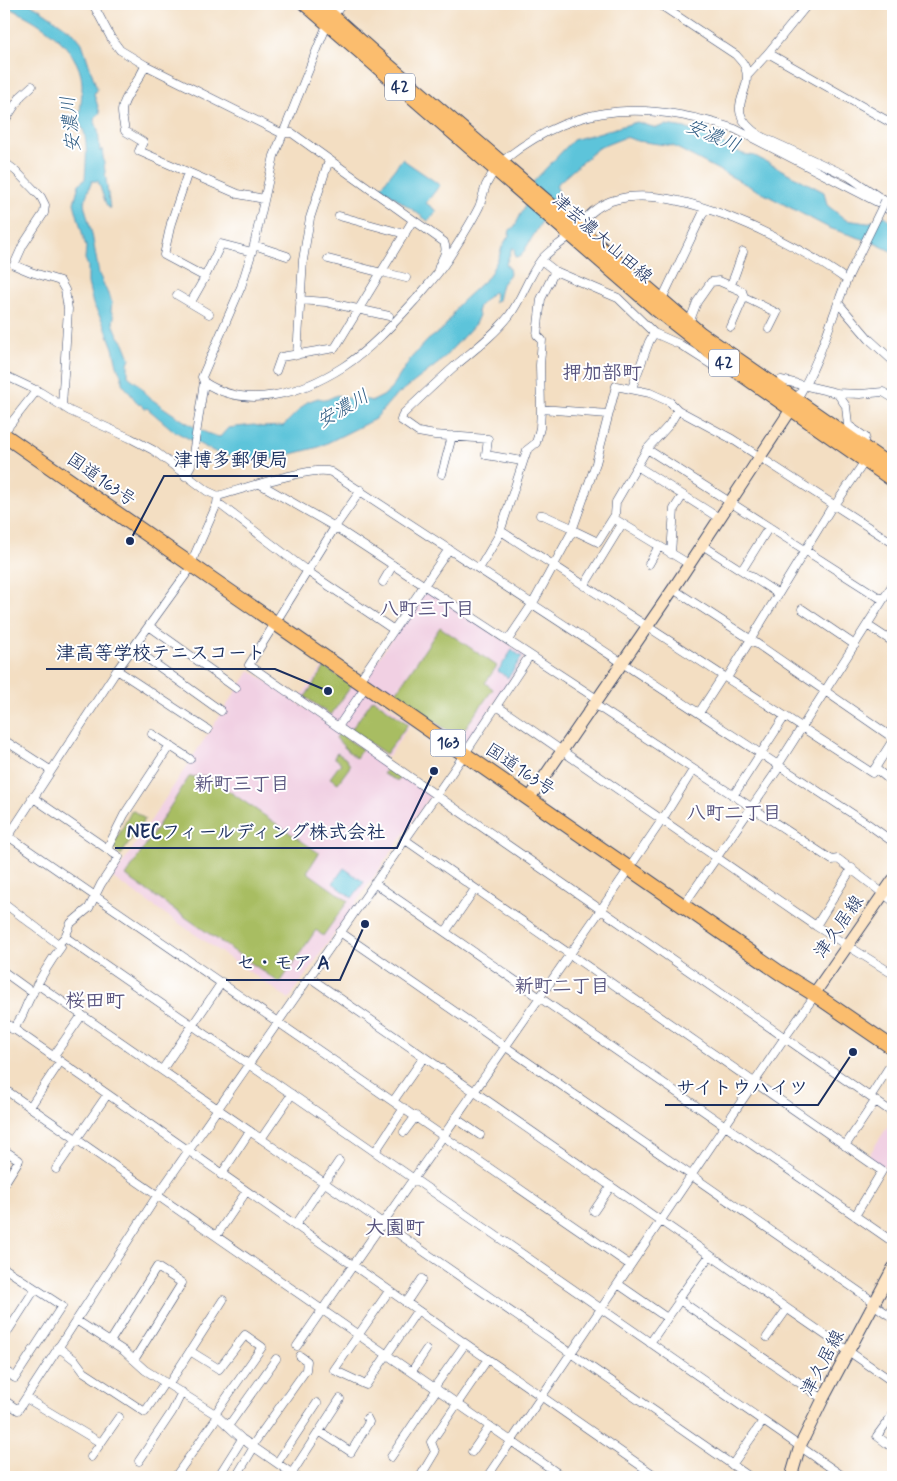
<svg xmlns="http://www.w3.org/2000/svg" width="897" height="1481" font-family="Mynerve,'Klee One',sans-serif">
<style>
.built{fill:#f1d0e3}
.green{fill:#a8bd62;stroke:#627660}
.water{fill:#5dc4da;stroke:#3c7a9c}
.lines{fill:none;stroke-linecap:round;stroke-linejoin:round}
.street-casing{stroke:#3b496d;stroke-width:9}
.secondary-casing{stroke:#3b496d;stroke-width:13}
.primary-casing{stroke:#3b496d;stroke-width:14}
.highway-casing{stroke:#3b496d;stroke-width:16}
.street{stroke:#fff;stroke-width:8}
.secondary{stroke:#fde5c5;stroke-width:11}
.primary{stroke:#fbbd6e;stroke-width:12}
.highway{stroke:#fbbd6e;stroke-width:14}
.street-bridge-casing{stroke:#3b496d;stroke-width:9;stroke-linecap:butt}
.street-bridge{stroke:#fff;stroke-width:8}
.labels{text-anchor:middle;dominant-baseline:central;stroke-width:4;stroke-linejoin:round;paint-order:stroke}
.shield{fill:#fff;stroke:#5f6d8e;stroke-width:1}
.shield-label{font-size:16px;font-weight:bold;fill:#1b2f5e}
.street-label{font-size:18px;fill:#1b2f5e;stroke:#fff}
.water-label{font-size:19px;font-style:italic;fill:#2f5c83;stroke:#fff}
.neighbourhood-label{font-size:19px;font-weight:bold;fill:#59557f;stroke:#fff}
.quarter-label{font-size:20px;font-weight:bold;fill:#59557f;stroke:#fff}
.leader{fill:none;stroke:#1b2f5e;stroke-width:2}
.callout-dot{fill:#1b2f5e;stroke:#fff;stroke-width:2}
.callout-label{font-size:19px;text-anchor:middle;font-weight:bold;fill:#1b2f5e;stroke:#fff;stroke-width:4;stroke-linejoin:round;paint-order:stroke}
</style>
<rect width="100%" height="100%" fill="#fff"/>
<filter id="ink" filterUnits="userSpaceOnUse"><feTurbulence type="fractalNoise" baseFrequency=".02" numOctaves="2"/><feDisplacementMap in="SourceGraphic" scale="10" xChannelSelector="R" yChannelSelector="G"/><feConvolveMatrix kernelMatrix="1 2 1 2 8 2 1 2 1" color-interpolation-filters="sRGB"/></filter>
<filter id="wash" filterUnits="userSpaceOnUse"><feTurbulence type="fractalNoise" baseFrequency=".0096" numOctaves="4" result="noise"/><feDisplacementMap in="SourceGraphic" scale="20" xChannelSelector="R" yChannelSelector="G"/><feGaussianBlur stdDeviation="1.12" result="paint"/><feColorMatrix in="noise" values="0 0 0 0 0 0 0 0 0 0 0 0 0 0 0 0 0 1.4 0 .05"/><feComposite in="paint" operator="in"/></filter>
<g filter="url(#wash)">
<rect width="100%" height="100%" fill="#f3dec2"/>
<path class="built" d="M 427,590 L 526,655 L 466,746 L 463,746 L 394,699 L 393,695 L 382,687 L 379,688 L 365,678 L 424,591 Z
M 326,663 L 412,722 L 388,757 L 300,697 Z
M 250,670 L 431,795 L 289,999 L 113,878 Z
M 893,1118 L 893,1152 L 882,1169 L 867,1158 Z"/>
<path class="green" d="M 440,627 L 497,666 L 485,683 L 493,689 L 458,738 L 395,694 Z
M 325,667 L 352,685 L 331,715 L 305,697 Z
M 373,699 L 408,724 L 386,754 L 351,730 Z
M 339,733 L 362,749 L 356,758 L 345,748 L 336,738 Z
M 337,753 L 345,758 L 350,765 L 349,768 L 338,783 L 330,778 L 341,763 L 334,757 Z
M 389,767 L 402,776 L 398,781 L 383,774 Z
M 207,776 L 319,853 L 307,872 L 348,901 L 323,936 L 316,930 L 280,983 L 126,876 L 189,777 Z
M 132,810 L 145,819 L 121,855 L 113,848 L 113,846 Z"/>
<path class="water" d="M 4,4 L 29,4 L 38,8 L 74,33 L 82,43 L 97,89 L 94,94 L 100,113 L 94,119 L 98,130 L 100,152 L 102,149 L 110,209 L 106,204 L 98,181 L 92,181 L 84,202 L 85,208 L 92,234 L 99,274 L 112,303 L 111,311 L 114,317 L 113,323 L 118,335 L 124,343 L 130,358 L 128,363 L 128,376 C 132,380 137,382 140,386 C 144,389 146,395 150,398 C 167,410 200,434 220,437 L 228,428 L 254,425 L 262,427 L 283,426 L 307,402 L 318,398 L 326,400 L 337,395 L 354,400 L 357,398 L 373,401 L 383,396 L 391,389 L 411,358 L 428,340 L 443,329 L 452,316 L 458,305 L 489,276 L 499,257 L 502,247 L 509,235 L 510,230 L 515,226 L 527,202 L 534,181 L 573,140 L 637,122 L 656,128 L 666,125 L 685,128 L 713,139 L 743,154 L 755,156 L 824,192 L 827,205 L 846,220 L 867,223 L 885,216 L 893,223 L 893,252 L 872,242 L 829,228 L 673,146 L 637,141 L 626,137 L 598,148 L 556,185 L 559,193 L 521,256 L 515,257 L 514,248 L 512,248 L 506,264 L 509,268 L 510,274 L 502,284 L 498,300 L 494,303 L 495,293 L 493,292 L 479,306 L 477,312 L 479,315 L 475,324 L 440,362 L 392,399 L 375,419 L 319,447 L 264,461 L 239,463 L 238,458 L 223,453 L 217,453 L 174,431 L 147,408 L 145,409 L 140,404 L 139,405 L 122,383 L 122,378 L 117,365 L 113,348 L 104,324 L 93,304 L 88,283 L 88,266 L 85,259 L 86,247 L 74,203 L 79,184 L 85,179 C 86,164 88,146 84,132 C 83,128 80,126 80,122 C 79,109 83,96 82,83 C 80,46 35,18 4,6 Z
M 402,159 L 440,185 L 426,203 L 437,211 L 428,221 L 381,187 Z
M 512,650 L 522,657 L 508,678 L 498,671 Z
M 344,868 L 364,882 L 352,898 L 333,883 Z"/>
</g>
<g filter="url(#ink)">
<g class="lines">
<g class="street-casing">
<path id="street" d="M 93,4 L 111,38 L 120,50 L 145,65 L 283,134
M 659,4 L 736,55 C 739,59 743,62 745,67 C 755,94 719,108 760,136 L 848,176 L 888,203
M 768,53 L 893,124
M 145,65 C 141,80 123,96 122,111 C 122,117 124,125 125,131 L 143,142 L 139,151 L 238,194 L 264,199
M 747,76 L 768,53 L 808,4
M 4,122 L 21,96 L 32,86
M 284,133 L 292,133 L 444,242 C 449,254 440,259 438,270
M 4,162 L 16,171 L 41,197 L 45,205 L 44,213 L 23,245 L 14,265 L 31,272 L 60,281 L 65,290 L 68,309 L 62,406
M 188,172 L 171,223 L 164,255 L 205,277
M 339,216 L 405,234
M 254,245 L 287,256
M 328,259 L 382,273
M 541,260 L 555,271 L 618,298 L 654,333 L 679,344 L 715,367 L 722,359
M 383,271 L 386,273 L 406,278
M 730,286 C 736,275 738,264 743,252
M 177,295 L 209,314
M 744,297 L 777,313 L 769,329
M 662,299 L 705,209
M 300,300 L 326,302 L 389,316
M 191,302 L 204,279 L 221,244 L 252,252
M 839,304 L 869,339 L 893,361
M 689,323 L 697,302 L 711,282 L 719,281 L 742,291 L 744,297 L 731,327
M 297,355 L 303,260 L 310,218 L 329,160
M 276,371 L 281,357 L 335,348 L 413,220
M 4,375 L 40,392 L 70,411 L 130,438 L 153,450 L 207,491 L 218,496 C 240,490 313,465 331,472 L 868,824 L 893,842
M 781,380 L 837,393 L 860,394 L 883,392 L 893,398
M 204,382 C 247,411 302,393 343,367 C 371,349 395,322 417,298 C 428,285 439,273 448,259 C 459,242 470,225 479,207 C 482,200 483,193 486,185 C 491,175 500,163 509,156 C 581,100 652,102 735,129 L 879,203 L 893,213
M 632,388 L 649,342 L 654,333
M 837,393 L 846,406 L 848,425 L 865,437 L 862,447
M 796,400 C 820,363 831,318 848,277
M 541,409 L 608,414
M 4,432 L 37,390
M 647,449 L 883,600
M 522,461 L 486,455 L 488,439 L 435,435 L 418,432 L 401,420 L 403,414 C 421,397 438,381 456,365 C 474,350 494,335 509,316 C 522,299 528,277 541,260 C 548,251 561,244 569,236 C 579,227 586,216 596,209 C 654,166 797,244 847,280
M 637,466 L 719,518
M 442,474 L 452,436
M 185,476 L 191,465 L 193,454 L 204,382 L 202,377 L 241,287 L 254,245 L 274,156 L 322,37 L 327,25 L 342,4
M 260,484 L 335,527 L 597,699
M 361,490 L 335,527 L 249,665 L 893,1113
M 217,504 L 222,506 L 307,571
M 835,505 L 865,461 L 864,458
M 540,515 L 543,515 L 572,528 L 573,530 L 598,542 L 615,515 L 616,502 L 647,449 L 669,425 L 678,410
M 613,518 L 689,564
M 573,528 L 596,463 L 616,386 L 650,393 L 670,402 L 678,410 L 732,439 L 893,543
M 501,531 L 872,773 L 893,740
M 702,545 L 777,593
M 671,554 L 674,509 L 683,495
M 649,564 L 659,546
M 479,569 L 499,535 L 527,450 L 536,443 L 540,428 L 541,409 L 540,365 L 542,340 L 537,335 L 541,299 L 555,271
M 742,570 L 769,527
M 307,571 L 394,630
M 383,582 L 393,565
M 584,586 L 622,524
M 673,589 L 750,639 L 893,738
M 802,609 L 855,645
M 867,625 L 893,642
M 149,626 L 236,688
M 508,640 L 533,603 L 573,530
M 133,648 L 221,711
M 117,670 L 208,730
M 727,678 L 833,505
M 359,681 L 449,549
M 594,704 L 832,860 L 838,859 L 893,901
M 497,706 L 816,926 L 893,974
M 699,713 L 723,676
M 338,727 L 366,686
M 152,734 L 190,759
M 4,740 L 50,770
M 875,768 L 893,783
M 733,796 L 785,716
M 8,836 L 630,1265
M 404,839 L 882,1171 L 855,1216
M 4,843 L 117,670 L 192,566 L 194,556 L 217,504 L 218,496
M 107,849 L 124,815 L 170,745
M 374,883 L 893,1242
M 4,903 L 58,944 L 65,937 L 71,923 L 89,908 L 101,884 L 119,857 L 32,797
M 683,906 L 778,769 L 778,765 L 893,584
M 816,926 L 852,868
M 446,931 L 475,889
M 340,932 L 874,1302
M 65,937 L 844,1477
M 4,972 L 33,993
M 309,977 L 893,1382
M 37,984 L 750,1477
M 4,1022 L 657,1477
M 12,1029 C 22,1021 24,1009 30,998 C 39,980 49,963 61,947 L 58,944
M 53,1057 L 82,1015
M 162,1070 L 222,982
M 4,1089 L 563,1477
M 870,1097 L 893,1061
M 394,1100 L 424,1057
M 30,1107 L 60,1062
M 455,1118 L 480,1135
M 404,1132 L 416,1116
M 261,1139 L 292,1094
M 845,1146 L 875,1101
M 4,1150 L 19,1160 L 4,1184
M 375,1152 L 404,1108
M 56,1169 L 107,1095
M 221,1175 L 250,1131
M 594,1211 L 611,1186
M 295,1226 L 339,1161
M 216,1236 L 246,1192
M 710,1255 L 678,1299 L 823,1399
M 4,1268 L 62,1306 L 15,1378 L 4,1370
M 618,1284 L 667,1318
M 389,1291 L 334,1370 L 366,1385 L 417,1311
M 406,1303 L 422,1279
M 873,1304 L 893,1318
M 76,1320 L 124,1351 L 145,1370 L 215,1414 L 242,1439 L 297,1477
M 4,1337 L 35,1289
M 767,1337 L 787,1309
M 110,1342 L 157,1267 L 182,1283 L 134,1360
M 650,1343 L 680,1300
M 297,1346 L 602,908 L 662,820 L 693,770
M 58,1347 L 75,1360 L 84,1372 L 145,1412 L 165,1382
M 190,1351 L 219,1369 L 245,1335 L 262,1347 L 215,1414
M 412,1371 L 426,1350
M 169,1384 L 223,1300
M 26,1398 L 101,1443
M 4,1400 L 18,1410 L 157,1196 L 462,758 L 530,655
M 893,1414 L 877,1436 L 893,1448
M 229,1425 L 276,1359
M 319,1431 L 351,1452 L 369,1422 L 367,1418
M 252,1446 L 306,1370 L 307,1361 L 300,1356
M 472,1452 L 490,1426
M 91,1457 L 119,1417
M 391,1457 L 437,1389 L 436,1385 L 465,1344
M 139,1461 L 172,1412 L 182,1392
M 277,1463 L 317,1403
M 732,1465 L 763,1421
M 292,1473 L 340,1399
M 175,1477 L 218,1416
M 218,1477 L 242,1439
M 236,1477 L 254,1447
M 420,1477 L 435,1452 L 431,1442 L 487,1360
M 487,1477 L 783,1040 L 811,1001 L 814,994"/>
</g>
<g class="secondary-casing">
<path id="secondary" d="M 529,799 L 673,589 L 796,402
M 814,994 L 893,880
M 791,1477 L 800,1446 L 823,1399 L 893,1268"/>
</g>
<g class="primary-casing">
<path id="primary" d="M 304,4 L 656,310 L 721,361 L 893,481
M 320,4 L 375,53 L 701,333 L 893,467"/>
</g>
<g class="highway-casing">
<path id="highway" d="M 4,435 L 780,973 L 814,994 L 893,1048"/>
</g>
<use href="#street" class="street"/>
<use href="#secondary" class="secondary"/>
<use href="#primary" class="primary"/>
<use href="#highway" class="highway"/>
<g class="street-bridge-casing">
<path id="street-bridge" d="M 848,277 L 885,201"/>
</g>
<use href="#street-bridge" class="street-bridge"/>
</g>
</g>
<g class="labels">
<g class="shield">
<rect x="385" y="73.5" width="30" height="27" rx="4"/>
<rect x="709" y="349.5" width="30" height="27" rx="4"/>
<rect x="430.5" y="729.5" width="35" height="27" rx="4"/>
</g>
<g class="shield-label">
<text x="400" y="87">42</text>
<text x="724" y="363">42</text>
<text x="448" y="743">163</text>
</g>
<g class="street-label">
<text transform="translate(602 239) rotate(41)">津芸濃大山田線</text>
<text transform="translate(101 480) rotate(35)">国道163号</text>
<text transform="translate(520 770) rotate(34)">国道163号</text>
<text transform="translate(839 927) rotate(-55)">津久居線</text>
<text transform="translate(823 1363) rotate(-62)">津久居線</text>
</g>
<g class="water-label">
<text transform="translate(71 124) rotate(-96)">安濃川</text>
<text transform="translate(713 136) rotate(23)">安濃川</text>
<text transform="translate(343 409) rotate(-30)">安濃川</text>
</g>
<g class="neighbourhood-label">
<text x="427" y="609">八町三丁目</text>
<text x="242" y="784">新町三丁目</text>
<text x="734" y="813">八町二丁目</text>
<text x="562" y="986">新町二丁目</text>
</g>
<g class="quarter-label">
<text x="602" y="373">押加部町</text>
<text x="95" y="1001">桜田町</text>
<text x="395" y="1228">大園町</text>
</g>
</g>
<path class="leader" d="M130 541L164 476H298M328 691L275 669H46M434 771L397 848H115M365 924L340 980H226M853 1052L818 1105H665"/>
<g class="callout-dot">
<circle cx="130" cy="541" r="5"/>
<circle cx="328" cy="691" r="5"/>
<circle cx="434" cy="771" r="5"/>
<circle cx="365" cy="924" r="5"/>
<circle cx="853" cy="1052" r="5"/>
</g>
<g class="callout-label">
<text x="231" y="466">津博多郵便局</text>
<text x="161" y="659">津高等学校テニスコート</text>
<text x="256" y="838">NECフィールディング株式会社</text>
<text x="283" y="969">セ・モア A</text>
<text x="742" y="1094">サイトウハイツ</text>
</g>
<rect width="897" height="1481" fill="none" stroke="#fff" stroke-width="20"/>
</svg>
